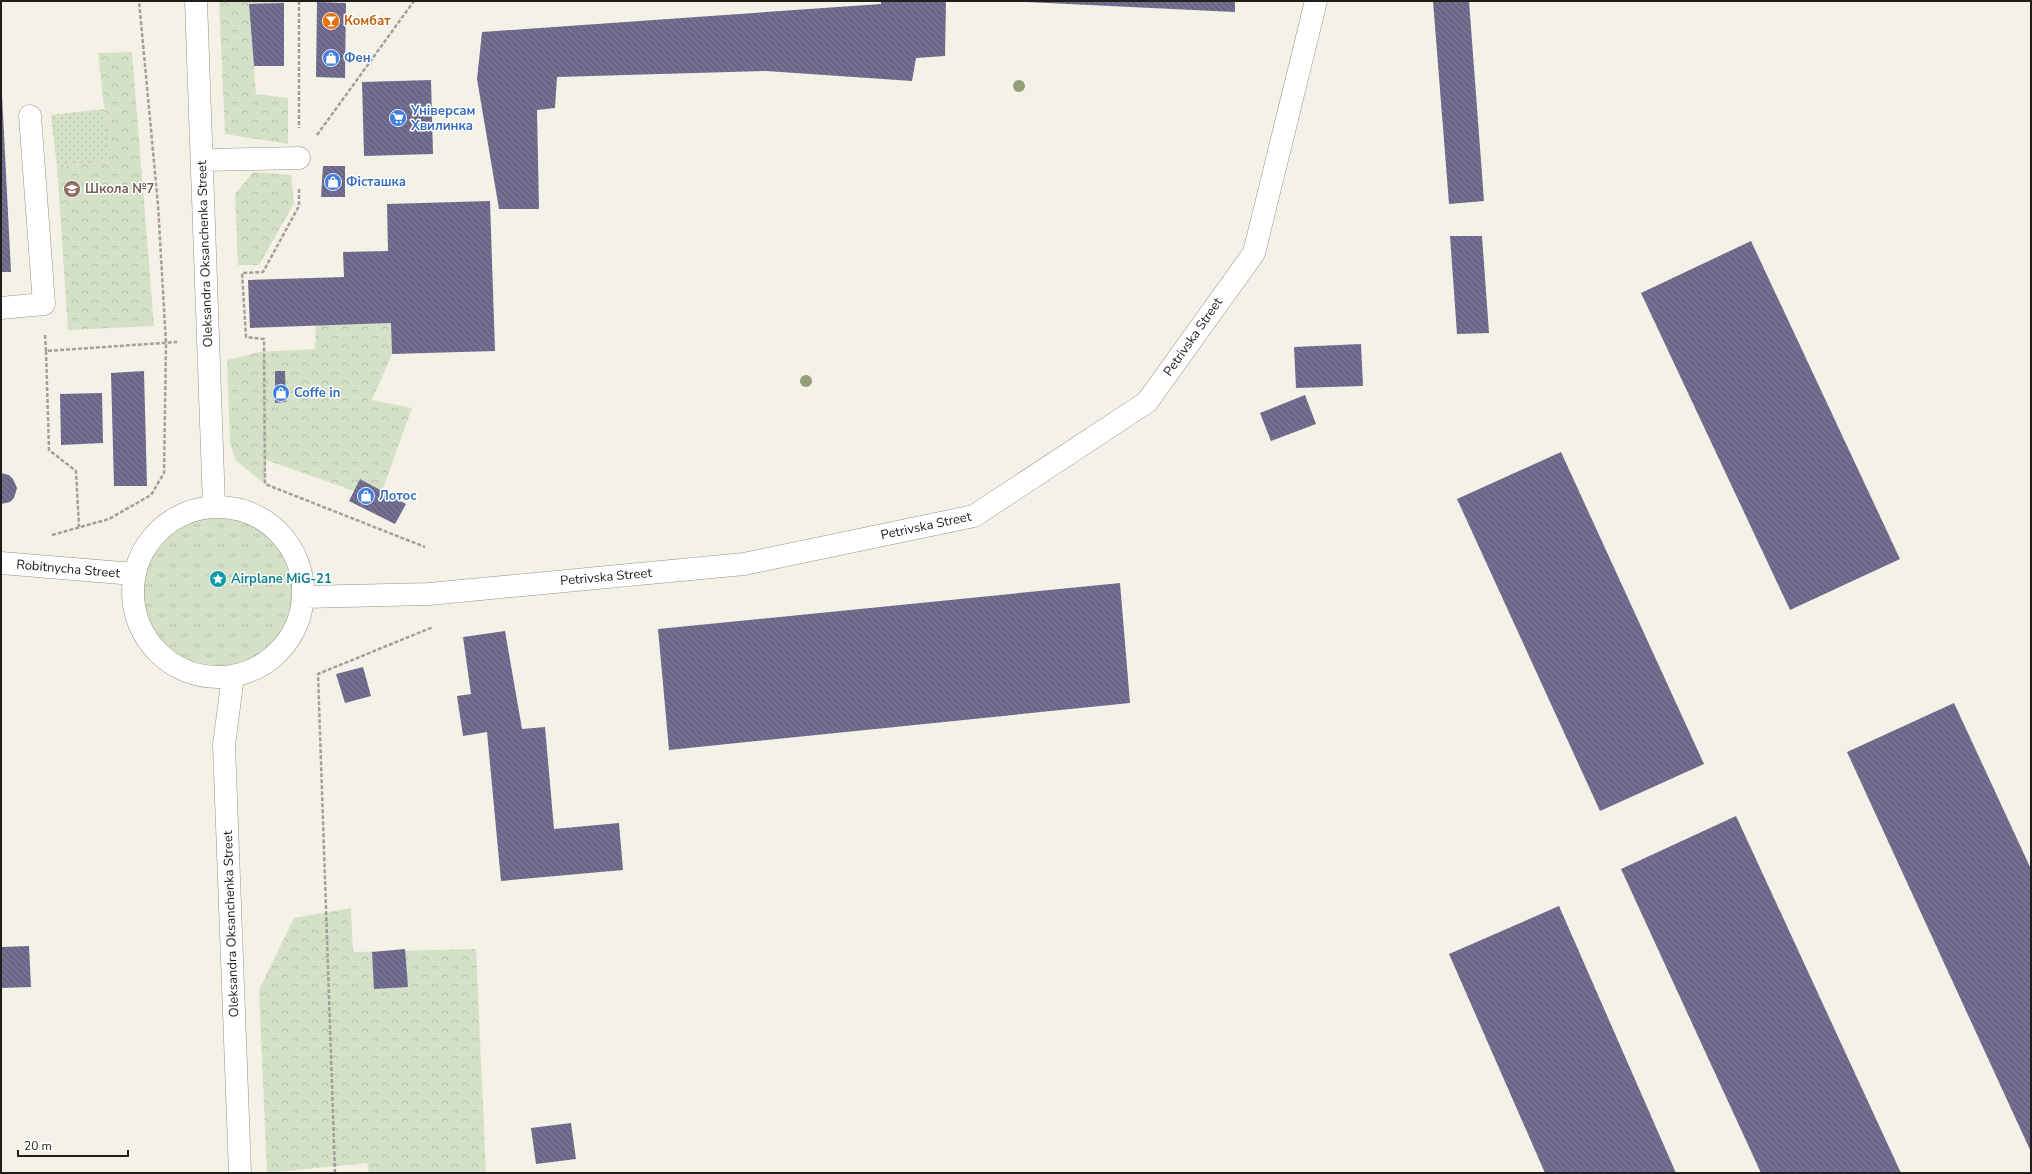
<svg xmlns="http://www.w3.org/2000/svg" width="2032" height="1174" font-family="'Nunito Sans',sans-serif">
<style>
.grass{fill:url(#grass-tufts)}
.forest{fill:url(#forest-crowns)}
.garden{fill:url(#garden-dots)}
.building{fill:url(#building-back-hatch)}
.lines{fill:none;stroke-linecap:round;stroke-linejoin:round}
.minor-casing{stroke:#959287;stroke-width:23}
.path{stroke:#a2a098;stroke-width:2.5;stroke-dasharray:4 2;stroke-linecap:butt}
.minor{stroke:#fff;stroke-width:22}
.tree{fill:#939e7a}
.labels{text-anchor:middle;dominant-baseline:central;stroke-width:3;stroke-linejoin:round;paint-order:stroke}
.food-label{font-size:13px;font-weight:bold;fill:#c56008;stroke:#fff;text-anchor:start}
.shop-label{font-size:13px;font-weight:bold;fill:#366cbe;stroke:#fff;text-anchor:start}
.education-label{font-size:13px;font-weight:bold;fill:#785e54;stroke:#fff;text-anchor:start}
.street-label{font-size:13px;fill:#1f1e1a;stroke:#fff}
.culture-label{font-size:13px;font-weight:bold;fill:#0d838f;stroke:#fff;text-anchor:start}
</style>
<defs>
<pattern id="grass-tufts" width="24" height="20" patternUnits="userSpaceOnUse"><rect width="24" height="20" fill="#d5e1c7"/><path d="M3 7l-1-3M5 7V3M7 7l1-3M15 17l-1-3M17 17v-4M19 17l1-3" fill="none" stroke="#b6c1aa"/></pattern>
<pattern id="forest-crowns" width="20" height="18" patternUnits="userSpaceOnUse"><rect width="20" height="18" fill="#d5e1c7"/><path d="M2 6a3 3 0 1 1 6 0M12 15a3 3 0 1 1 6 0" fill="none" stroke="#b6c1aa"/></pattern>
<pattern id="garden-dots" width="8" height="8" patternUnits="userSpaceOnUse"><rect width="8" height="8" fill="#d5e1c7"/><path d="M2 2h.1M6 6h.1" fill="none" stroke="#b6c1aa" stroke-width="1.8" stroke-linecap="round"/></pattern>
<pattern id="building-back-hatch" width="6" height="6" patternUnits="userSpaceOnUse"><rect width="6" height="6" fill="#6a678a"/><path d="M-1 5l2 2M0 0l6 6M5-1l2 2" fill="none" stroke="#838098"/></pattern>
</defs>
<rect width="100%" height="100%" fill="#f4f2e6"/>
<path class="grass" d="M133 592a85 85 0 1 1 170 0a85 85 0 1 1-170 0Z"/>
<path class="forest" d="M 219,1 L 284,1 L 284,3 L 249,4 L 256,94 L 288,98 L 288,144 L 225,134 Z
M 132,52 L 154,326 L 68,330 L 57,167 L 110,161 L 98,53 Z
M 253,172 L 291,175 L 294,204 L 259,265 L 238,265 L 235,194 Z
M 391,323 L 392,354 L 372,400 L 412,408 L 382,491 L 360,479 L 354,491 L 266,460 L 265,484 L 236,461 L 230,443 L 227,360 L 259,352 L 315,349 L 316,325 Z
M 351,908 L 353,952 L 476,949 L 486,1173 L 369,1173 L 367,1163 L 267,1173 L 259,990 L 294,918 Z"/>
<path class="garden" d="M 104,109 L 111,161 L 57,167 L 51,115 Z"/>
<path class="building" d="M 881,1 L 946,1 L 945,56 L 916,58 L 912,81 L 766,71 L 557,77 L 555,108 L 537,110 L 539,209 L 499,209 L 477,79 L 482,32 L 881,4 Z
M 1004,1 L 1235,1 L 1235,12 Z
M 1433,1 L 1469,1 L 1484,201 L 1449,204 Z
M 317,2 L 346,3 L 345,78 L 316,77 Z
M 284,3 L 284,66 L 254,66 L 249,4 Z
M 1,75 L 11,272 L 1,272 Z
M 431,80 L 433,154 L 364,156 L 362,82 Z
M 323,166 L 345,166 L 345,197 L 321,197 Z
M 490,201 L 495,351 L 392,354 L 391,323 L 250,328 L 248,280 L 344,277 L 343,252 L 388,251 L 387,204 Z
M 1450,236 L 1482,236 L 1489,333 L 1457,334 Z
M 1751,241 L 1900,559 L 1790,610 L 1641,293 Z
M 1361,344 L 1363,386 L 1296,388 L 1294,347 Z
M 144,371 L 147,486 L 114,486 L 111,373 Z
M 275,371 L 285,371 L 286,402 L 275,403 Z
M 102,393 L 103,443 L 61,445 L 60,394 Z
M 1305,395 L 1316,424 L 1271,441 L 1260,413 Z
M 1561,452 L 1704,764 L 1600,811 L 1457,499 Z
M 1,473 L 9,475 L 13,479 L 17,488 L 14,498 L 10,502 L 1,504 Z
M 360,479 L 406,504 L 395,524 L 349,501 Z
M 1120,583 L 1130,703 L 669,750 L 658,629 Z
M 505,631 L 522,729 L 545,727 L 554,829 L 619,823 L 623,870 L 501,881 L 487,732 L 463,736 L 457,696 L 471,694 L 463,637 Z
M 363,667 L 371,696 L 345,703 L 336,674 Z
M 1954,703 L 2031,869 L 2031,1152 L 1847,752 Z
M 1736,816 L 1901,1173 L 1761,1173 L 1621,869 Z
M 1559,906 L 1676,1173 L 1545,1173 L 1449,954 Z
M 29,946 L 31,987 L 1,988 L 1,947 Z
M 405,949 L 408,987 L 374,989 L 372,952 Z
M 571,1123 L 576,1159 L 536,1164 L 531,1128 Z"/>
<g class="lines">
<g class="minor-casing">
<path id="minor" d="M 196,1 L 214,506
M 202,160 L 299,158
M 1,308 L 44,304 L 30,116
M133 592a85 85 0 1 1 170 0a85 85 0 1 1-170 0Z
M 1,563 L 134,574
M 304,597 L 429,594 L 744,564 L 974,516 L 1147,402 L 1254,253 L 1316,1
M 233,676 L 224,745 L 240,1173"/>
</g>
<path class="path" d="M 299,1 L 299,128
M 317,135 L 414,1
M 299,189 L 299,206 L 263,272 L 242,273 L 246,337 L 264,339 L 265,484 L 425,547
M 45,335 L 46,351 L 177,342
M 46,351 L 49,450 L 76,471 L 79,527
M 52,535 L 109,519 L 151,495 L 164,473 L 166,343 L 158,205 L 139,1
M 335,1173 L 318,674 L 433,627"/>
<use href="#minor" class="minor"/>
</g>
<g class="tree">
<circle cx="1019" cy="86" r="6"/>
<circle cx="806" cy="381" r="6"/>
</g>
<defs>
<g id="bar-disc" transform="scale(0.9)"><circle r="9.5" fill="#e8710a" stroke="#fff"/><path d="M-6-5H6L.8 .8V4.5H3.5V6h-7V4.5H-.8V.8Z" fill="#fff"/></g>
<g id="shop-disc" transform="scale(0.9)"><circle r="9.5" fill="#3f7fe0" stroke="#fff"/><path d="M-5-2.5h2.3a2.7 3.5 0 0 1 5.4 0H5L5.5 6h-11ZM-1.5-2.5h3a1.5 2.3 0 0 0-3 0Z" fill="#fff"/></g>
<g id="supermarket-disc" transform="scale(0.9)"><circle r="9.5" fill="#3f7fe0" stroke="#fff"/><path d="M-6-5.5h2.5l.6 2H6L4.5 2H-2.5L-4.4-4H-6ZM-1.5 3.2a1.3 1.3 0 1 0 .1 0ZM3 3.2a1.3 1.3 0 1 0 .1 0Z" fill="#fff"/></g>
<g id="school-disc" transform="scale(0.9)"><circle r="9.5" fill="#8d6e63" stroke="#fff"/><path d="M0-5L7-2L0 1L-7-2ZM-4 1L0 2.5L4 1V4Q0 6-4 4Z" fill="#fff"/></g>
<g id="sight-disc" transform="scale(0.9)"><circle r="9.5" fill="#0f9aa8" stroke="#fff"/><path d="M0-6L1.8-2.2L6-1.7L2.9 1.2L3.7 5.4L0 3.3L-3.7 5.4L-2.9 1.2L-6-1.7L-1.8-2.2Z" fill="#fff"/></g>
</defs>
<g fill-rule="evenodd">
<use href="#bar-disc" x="331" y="21"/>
<use href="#shop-disc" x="331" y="58"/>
<use href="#supermarket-disc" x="398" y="118"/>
<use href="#shop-disc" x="333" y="182"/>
<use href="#school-disc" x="72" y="189"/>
<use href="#shop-disc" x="281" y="393"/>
<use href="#shop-disc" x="366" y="496"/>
<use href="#sight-disc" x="218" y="579"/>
</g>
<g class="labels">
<g class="food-label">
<text x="344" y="21">Комбат</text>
</g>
<g class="shop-label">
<text x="344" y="58">Фен</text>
<text x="411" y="111">Універсам<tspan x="411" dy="15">Хвилинка</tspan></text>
<text x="346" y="182">Фісташка</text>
<text x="294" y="393">Coffe in</text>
<text x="379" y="496">Лотос</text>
</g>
<g class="education-label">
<text x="85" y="189">Школа №7</text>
</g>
<g class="street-label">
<text transform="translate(205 254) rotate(-92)">Oleksandra Oksanchenka Street</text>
<text transform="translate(1193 337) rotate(-55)">Petrivska Street</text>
<text transform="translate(926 526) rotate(-12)">Petrivska Street</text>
<text transform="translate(68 569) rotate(5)">Robitnycha Street</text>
<text transform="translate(606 577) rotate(-5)">Petrivska Street</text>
<text transform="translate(231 924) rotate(-92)">Oleksandra Oksanchenka Street</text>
</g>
<g class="culture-label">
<text x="231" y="579">Airplane MiG-21</text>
</g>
</g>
<rect width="2032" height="1174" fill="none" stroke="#1f1e1a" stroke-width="4"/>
<path d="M18 1150v6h110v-6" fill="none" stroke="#1f1e1a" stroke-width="2"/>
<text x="24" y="1150" font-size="12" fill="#1f1e1a" stroke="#ffffff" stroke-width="3" paint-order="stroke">20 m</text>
</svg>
